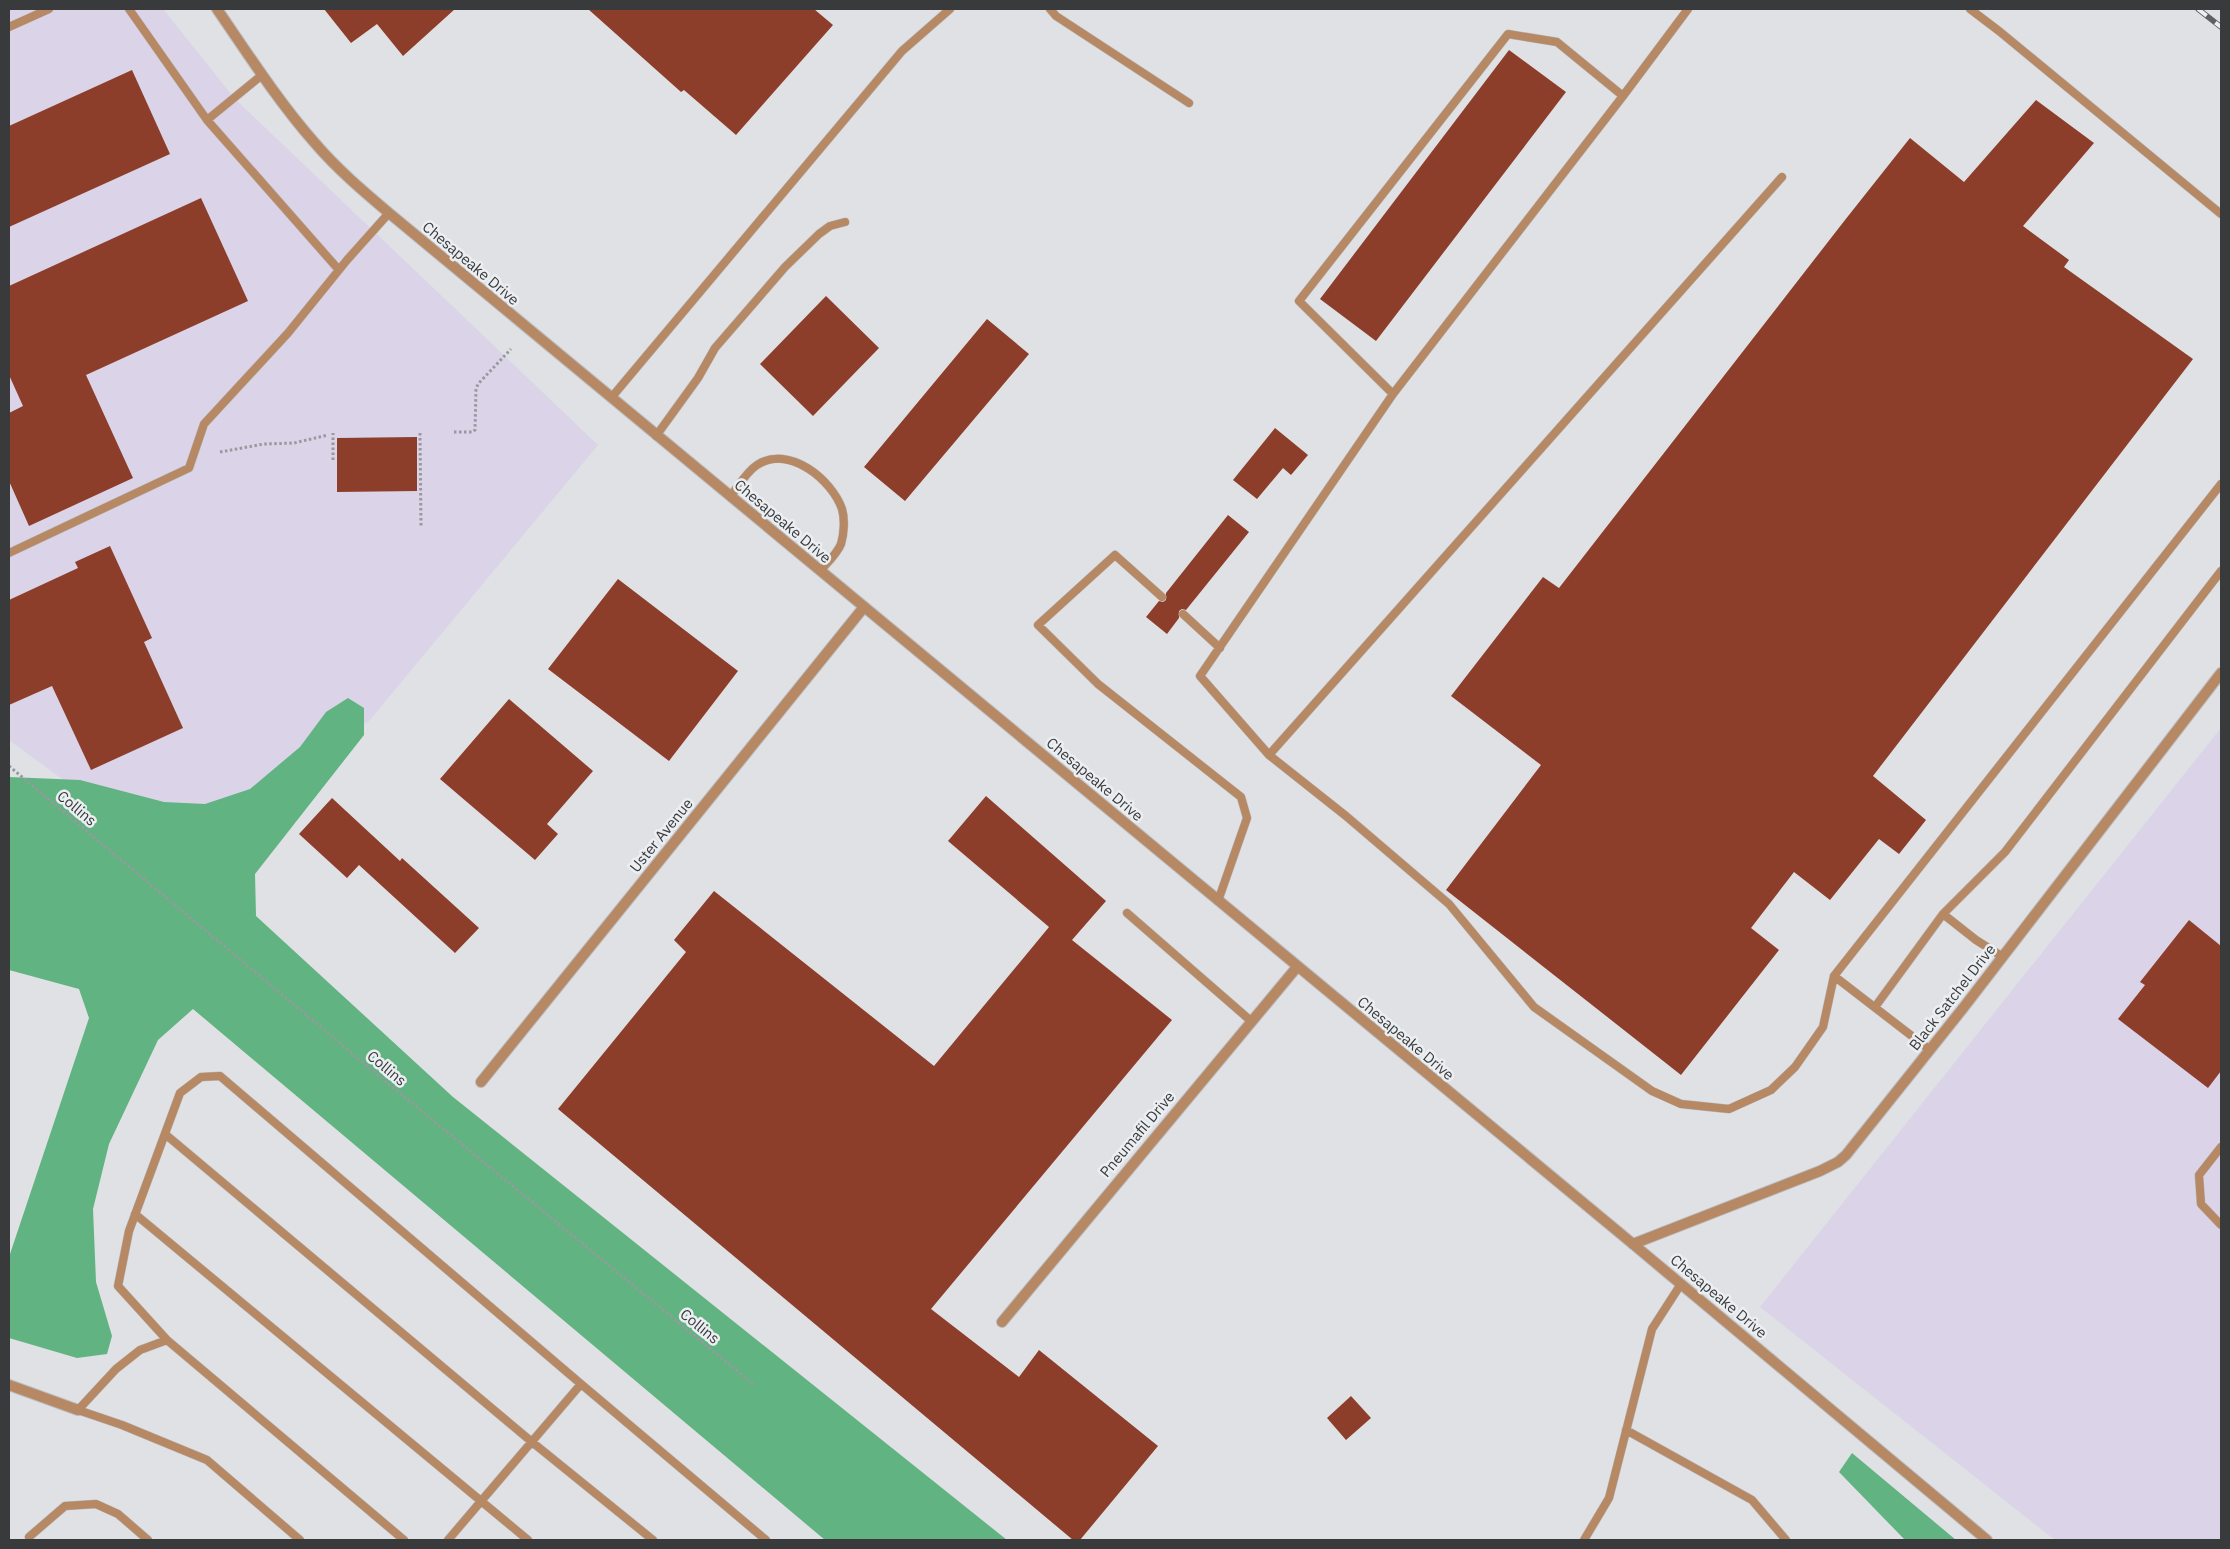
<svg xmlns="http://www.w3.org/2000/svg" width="2230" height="1549" font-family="'IBM Plex Sans',sans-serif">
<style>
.industrial{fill:#dbd3e8}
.forest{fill:#61b381}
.building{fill:#8c3e2b}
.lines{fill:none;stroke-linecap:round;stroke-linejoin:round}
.service-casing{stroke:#babcc0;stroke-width:9}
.minor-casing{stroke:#babcc0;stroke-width:12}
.tertiary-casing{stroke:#babcc0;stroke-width:12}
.path{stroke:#98999c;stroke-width:3;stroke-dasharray:2.5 2.5;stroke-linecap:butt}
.service{stroke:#b68863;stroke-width:8}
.minor{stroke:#b68863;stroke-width:10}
.tertiary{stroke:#b68863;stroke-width:10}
.rail-casing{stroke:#5e5f60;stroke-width:5.5}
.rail{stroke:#eceff2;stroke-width:4;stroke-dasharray:11;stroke-linecap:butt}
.labels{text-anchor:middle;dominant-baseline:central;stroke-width:5;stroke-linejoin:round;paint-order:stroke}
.street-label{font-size:15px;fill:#393a3b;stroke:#eceff2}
</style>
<rect width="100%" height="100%" fill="#dfe1e5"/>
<path class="industrial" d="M 9,9 L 163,9 L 235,99 L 598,445 L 369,721 L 211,817 L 77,790 L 9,740 Z
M 2221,728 L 2221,1540 L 2055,1540 L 1760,1307 Z"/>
<path class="forest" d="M 348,698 L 364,708 L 364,735 L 255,874 L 256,916 L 453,1097 L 1007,1540 L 825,1540 L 193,1009 L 158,1040 L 109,1144 L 93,1209 L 96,1282 L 112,1336 L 107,1354 L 77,1358 L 9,1338 L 9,1257 L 89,1018 L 79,989 L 9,970 L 9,777 L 80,780 L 164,802 L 205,804 L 250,789 L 300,747 L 326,712 Z
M 1852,1453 L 1956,1540 L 1905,1540 L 1839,1472 Z"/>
<path class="building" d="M 324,9 L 455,9 L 403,56 L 377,24 L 351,43 Z
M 588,9 L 814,9 L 833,25 L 736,135 L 684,90 L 681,92 Z
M 1509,50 L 1566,92 L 1376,341 L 1320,299 Z
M 132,70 L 170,154 L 9,227 L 9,126 Z
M 2036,100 L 2094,143 L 2023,226 L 2069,260 L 2064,267 L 2193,359 L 1873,776 L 1926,820 L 1899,854 L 1879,839 L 1830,900 L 1794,872 L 1751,928 L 1779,950 L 1681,1075 L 1446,890 L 1541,765 L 1451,696 L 1543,577 L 1559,588 L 1845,220 L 1910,138 L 1964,182 Z
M 201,198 L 248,301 L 86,375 L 133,478 L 29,526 L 9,481 L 9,413 L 23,406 L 9,375 L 9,286 Z
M 826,296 L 879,348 L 813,416 L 760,364 Z
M 987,319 L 1029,354 L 905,501 L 864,467 Z
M 1275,428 L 1308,455 L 1291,475 L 1283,468 L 1257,499 L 1233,480 Z
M 417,437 L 417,491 L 337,492 L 337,438 Z
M 1228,515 L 1249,532 L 1186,610 L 1182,609 L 1179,611 L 1179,618 L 1167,634 L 1146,617 L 1159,601 L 1163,602 L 1166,600 L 1166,593 Z
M 110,546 L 152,638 L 144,642 L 183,728 L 91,770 L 52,686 L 9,705 L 9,600 L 78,568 L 75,562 Z
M 618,579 L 738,671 L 669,761 L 548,669 Z
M 509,699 L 593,771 L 547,824 L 558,834 L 535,860 L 440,779 Z
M 986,796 L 1106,901 L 1072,940 L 1172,1020 L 931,1309 L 1019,1377 L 1039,1350 L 1158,1446 L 1080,1540 L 1073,1540 L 558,1109 L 686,952 L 674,940 L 714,891 L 934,1066 L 1049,927 L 948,841 Z
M 332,798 L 400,861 L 402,858 L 479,928 L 455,953 L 359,865 L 347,878 L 299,834 Z
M 2189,920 L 2221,946 L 2221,1071 L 2208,1088 L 2118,1019 L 2145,985 L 2140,982 Z
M 1351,1396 L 1371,1418 L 1346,1440 L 1327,1418 Z"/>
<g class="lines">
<g class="service-casing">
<path id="service" d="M 129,9 L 207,120 L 339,270
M 1050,9 L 1056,16 L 1189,103
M 1688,9 L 1623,96 L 1393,394 L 1200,676 L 1269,755 L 1346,816 L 1449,904 L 1534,1007 L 1652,1091 L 1681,1104 L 1729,1109 L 1771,1090 L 1795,1067 L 1823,1027 L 1834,976 L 2221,484
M 1970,9 L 1999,31 L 2221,214
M 9,27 L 49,9
M 207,120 L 262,75
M 1393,394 L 1299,301 L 1508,34 L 1557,42 L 1623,96
M 611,398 L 902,51 L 950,9
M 656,436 L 698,378 L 715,348 L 785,267 L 819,234 L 830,226 L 845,222
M 730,497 C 738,487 746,472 757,465 C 789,444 832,480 842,509 C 845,519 844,534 841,544 C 837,554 827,563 820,571
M 9,553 L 189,468 L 204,424 L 288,333 L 347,260 L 389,213
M 1162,597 L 1115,555 L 1038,625 L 1098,684 L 1241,797 L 1247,818 L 1218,901
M 1183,614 L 1220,648
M 1269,755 L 1782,177
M 1127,913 L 1251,1021
M 1943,914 L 2005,852 L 2221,571
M 1834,976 L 1930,1050
M 1875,1007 L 1943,914 L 1976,940 L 2003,957
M 165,1134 L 532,1442 L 653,1540
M 2221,1147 L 2199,1175 L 2201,1204 L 2221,1225
M 135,1214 L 528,1540
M 167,1340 L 118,1286 L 129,1231 L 180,1093 L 201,1077 L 220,1076 L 581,1384
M 1626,1430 L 1752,1500 L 1786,1540
M 29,1537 L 65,1506 L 96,1504 L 118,1514 L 148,1540
M 300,1540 L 207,1460 L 122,1425 L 78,1410 L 116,1369 L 140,1350 L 167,1340 L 404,1540
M 448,1540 L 581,1384 L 766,1540
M 1584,1540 L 1609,1498 L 1652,1329 L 1681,1284"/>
</g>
<g class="minor-casing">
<path id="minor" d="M 481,1082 L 864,607
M 1633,1244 L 1820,1171 L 1838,1162 L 1846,1155 L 1964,1007 L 2221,673
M 1002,1322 L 1297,967
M 9,1385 L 78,1410"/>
</g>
<g class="tertiary-casing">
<path id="tertiary" d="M 217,9 C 248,54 278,101 314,142 C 337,169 363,191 389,213 L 1633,1244 L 1987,1540"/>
</g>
<path class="path" d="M 454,432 L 472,432 L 475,430 L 476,389 L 478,384 L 511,349
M 420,433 L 421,527
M 220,452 L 264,444 L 294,443 L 328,435
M 333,460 L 333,433
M 9,766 L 379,1076 L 753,1384"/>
<use href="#service" class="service"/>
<use href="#minor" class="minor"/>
<use href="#tertiary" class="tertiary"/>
<g class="rail-casing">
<path id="rail" d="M 2198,9 L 2221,27"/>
</g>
<use href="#rail" class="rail"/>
</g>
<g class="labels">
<g class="street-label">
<text transform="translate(471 263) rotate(40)">Chesapeake Drive</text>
<text transform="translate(783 521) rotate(40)">Chesapeake Drive</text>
<text transform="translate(1095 779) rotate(40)">Chesapeake Drive</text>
<text transform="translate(77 808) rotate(40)">Collins</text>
<text transform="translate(661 835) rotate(-51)">Uster Avenue</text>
<text transform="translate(1952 997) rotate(-52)">Black Satchel Drive</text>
<text transform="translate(1406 1038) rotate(40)">Chesapeake Drive</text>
<text transform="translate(387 1068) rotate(40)">Collins</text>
<text transform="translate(1137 1134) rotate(-50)">Pneumafil Drive</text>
<text transform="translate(1719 1296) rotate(40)">Chesapeake Drive</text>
<text transform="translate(700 1326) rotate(39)">Collins</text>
</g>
</g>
<rect width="2230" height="1549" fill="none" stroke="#393a3b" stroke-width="20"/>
</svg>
